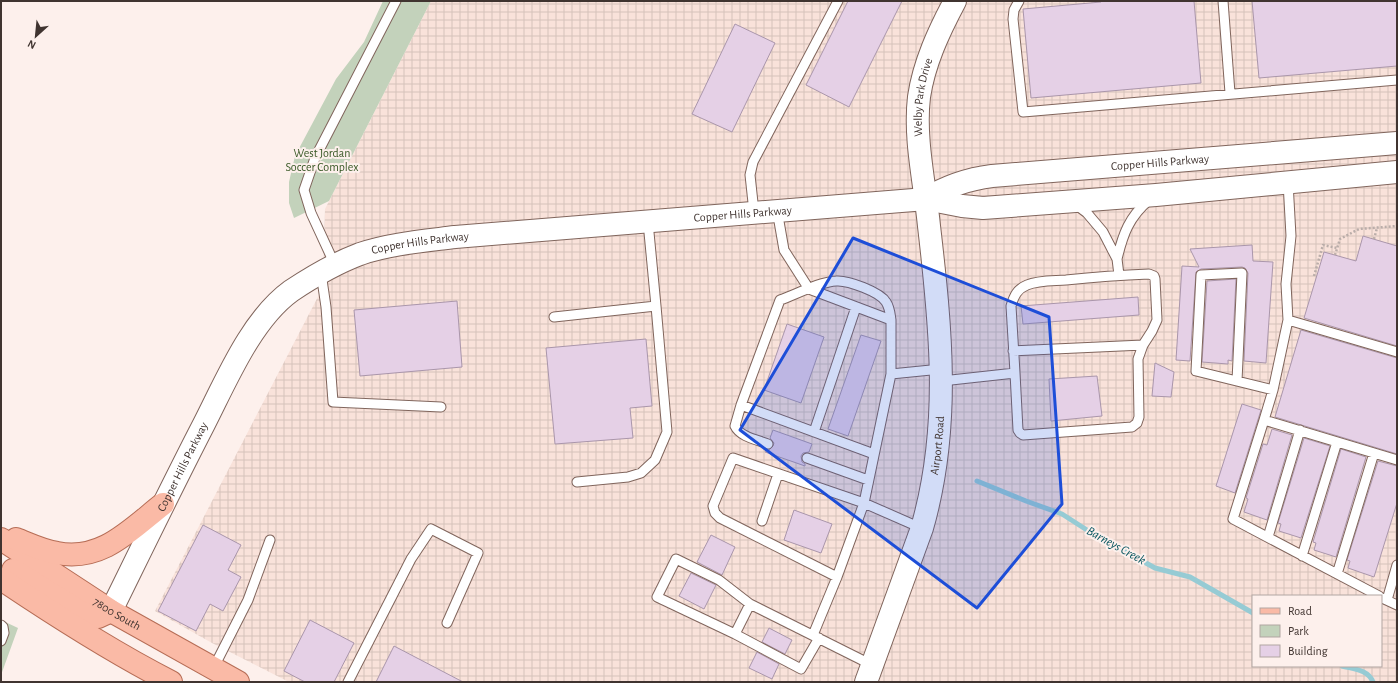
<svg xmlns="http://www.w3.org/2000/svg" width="1398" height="683" font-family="'Alegreya Sans',sans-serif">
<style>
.industrial{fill:url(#industrial-grid);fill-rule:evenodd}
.green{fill:#c3d2bb}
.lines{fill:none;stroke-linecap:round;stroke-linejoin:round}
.stream{stroke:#96cbd4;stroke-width:5}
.building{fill:#e5d0e6;stroke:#aa96ab}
.service-casing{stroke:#80655c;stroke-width:11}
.tertiary-casing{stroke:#80655c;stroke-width:24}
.secondary-casing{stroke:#80655c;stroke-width:24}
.primary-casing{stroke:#b66d56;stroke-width:24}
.path{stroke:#baada9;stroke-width:2.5;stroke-dasharray:2 2;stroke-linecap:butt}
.service{stroke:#fff;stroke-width:9}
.tertiary{stroke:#fff;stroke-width:22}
.secondary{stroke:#fff;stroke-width:22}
.primary{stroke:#fabaa6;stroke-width:22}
.marked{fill:#1d4ed8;fill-opacity:0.2;stroke:#1d4ed8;stroke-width:3;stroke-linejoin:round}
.labels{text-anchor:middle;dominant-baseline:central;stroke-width:4;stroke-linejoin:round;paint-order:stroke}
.street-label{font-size:12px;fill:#403430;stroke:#fdf0ec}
.park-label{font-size:12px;fill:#375724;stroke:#fdf0ec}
.water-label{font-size:13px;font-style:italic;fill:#095761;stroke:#fdf0ec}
</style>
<defs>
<pattern id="industrial-grid" width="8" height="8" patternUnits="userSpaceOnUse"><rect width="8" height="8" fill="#f9e2da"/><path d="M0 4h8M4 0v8" fill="none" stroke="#d6c2bb"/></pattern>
</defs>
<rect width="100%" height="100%" fill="#fdf0ec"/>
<path class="industrial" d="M 431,1 L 1397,1 L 1397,682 L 289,682 L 212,643 L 155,611 L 323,287 L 325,209 ZM 1253,596 L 1381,596 L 1381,666 L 1253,666 Z"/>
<path class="green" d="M 383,1 L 431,1 L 329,201 L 294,218 L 289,203 L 289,182 L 295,156 L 336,79 L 364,42 Z
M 1,620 L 18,628 L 1,675 Z"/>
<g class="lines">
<path class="stream" d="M 977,481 L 1026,501 L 1062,514 L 1090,532 L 1155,568 L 1190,577 L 1253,613
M 1342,666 C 1353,669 1368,669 1373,682"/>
</g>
<path class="building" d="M 848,1 L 902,1 L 849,107 L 806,85 Z
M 1101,1 L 1194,1 L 1201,83 L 1031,98 L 1023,9 L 1101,2 Z
M 1252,1 L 1397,1 L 1397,66 L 1259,78 Z
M 735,24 L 775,43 L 732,132 L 692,114 Z
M 1363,236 L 1397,246 L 1397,346 L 1304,318 L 1324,252 L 1356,261 Z
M 1252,245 L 1253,261 L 1273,262 L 1266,363 L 1244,361 L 1248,273 L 1245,268 L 1242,267 L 1201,269 L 1196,272 L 1190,361 L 1176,360 L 1182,266 L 1199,267 L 1190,249 Z
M 1236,279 L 1232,361 L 1228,360 L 1228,364 L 1202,362 L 1207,281 Z
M 1138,297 L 1139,315 L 1023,324 L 1021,306 Z
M 457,301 L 462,367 L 360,376 L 354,310 Z
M 787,324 L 824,337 L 801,403 L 764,390 Z
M 1301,330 L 1397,358 L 1397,454 L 1275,417 Z
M 861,335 L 881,341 L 848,436 L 828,429 Z
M 646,339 L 652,406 L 630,408 L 633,438 L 555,444 L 546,348 Z
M 1155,363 L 1174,372 L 1171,397 L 1152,396 Z
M 1097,376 L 1102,416 L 1051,421 L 1049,379 Z
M 1242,404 L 1261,410 L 1235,493 L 1216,486 Z
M 1272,429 L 1292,435 L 1267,520 L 1244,512 L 1248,499 L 1246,498 L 1263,444 L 1267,445 Z
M 773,430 L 812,444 L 809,452 L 803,453 L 801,456 L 802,462 L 805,464 L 805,466 L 765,452 L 766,450 L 769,450 L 773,446 L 774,443 L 770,438 Z
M 1304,438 L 1330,446 L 1301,538 L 1279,531 L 1281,524 L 1278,523 Z
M 1341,449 L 1366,457 L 1336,557 L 1314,550 L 1316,543 L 1313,542 Z
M 1378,461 L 1397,466 L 1397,503 L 1374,577 L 1348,568 L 1350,561 L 1347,560 Z
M 794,510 L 832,524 L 821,553 L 784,540 Z
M 203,525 L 241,545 L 228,570 L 241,577 L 223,611 L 210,604 L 196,631 L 158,611 Z
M 711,535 L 735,547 L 722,575 L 697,562 Z
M 691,573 L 716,585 L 704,609 L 679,596 Z
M 310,620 L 354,643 L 334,682 L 305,682 L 284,671 Z
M 769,628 L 792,640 L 785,654 L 762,642 Z
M 394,646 L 463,682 L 376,682 Z
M 757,652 L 779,664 L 772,679 L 749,668 Z"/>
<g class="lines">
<g class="service-casing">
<path id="service" d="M 1019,1 L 1014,10 L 1013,19 L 1023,112 L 1397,80
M 1223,1 L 1230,93
M 1288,182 L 1291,236 L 1286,284 L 1288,320 L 1273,390 L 1264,420 L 1397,460
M 1075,204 L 1087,213 L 1103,232 L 1117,259 L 1119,275
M 777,210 L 784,250 L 809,289 L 891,320 L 891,374
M 754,212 L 750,175 L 753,162 L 838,1
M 1117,259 C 1123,234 1129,217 1149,200
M 335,265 L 311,213 L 304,190 L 315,158 L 396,1
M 321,273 L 326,307 L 333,402 L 441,407
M 554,317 L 656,306 L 648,222
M 1288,320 L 1397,352
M 1013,351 L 1143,345
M 942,381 L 1015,373 L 1011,306 C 1014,296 1017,289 1027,285 C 1039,280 1054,281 1066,280 C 1094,277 1121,275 1149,274 L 1154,276 L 1155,279 L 1157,320 L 1152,331 L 1143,345 L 1138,359 L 1139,417 L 1137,423 L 1132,427 L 1023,435 L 1020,433 L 1018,430 L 1015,373
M 1237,381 L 1242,273 L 1201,275 L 1196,371 L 1273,390
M 741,405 L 874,454
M 1264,420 L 1233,519 L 1379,596
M 814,432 L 856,307
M 768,444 C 758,440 740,437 735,426 L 741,405 L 780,300 C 797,294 819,282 836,281 C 848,280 880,292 886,302 C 890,308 890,314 891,320
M 807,458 L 868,480
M 577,482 L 628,477 L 641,473 L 655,460 L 667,432 L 656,306
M 762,521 L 778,474
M 1268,537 L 1300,430
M 1302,556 L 1337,442
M 1337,574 L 1374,453
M 837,577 L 720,518 L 715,513 L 713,506 L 733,458 L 864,503 L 891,374 L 941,369
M 1382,598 L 1397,605
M 1387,600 L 1397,565
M 750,604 L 735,634 L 657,597 L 676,559 L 719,580 L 750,604 L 872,665
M 1,625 L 3,627 L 4,633 L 1,641
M 735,634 L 801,669 L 819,638
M 813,635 L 837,577 L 864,503 L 921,528
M 213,669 L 248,600 L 270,540
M 348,682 L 411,559 L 431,529 L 478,553 L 447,623"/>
</g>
<g class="tertiary-casing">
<g id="tertiary">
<path id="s1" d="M 866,682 L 922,528 C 951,427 941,329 929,226 C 925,184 914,139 919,97 C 924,63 939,31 955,1"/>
</g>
</g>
<g class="secondary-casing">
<g id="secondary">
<path id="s2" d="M 926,199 C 947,186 968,179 992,176 L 1397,143"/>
<path id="s3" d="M 111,611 C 142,548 172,486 204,424 C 226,381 251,320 291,291 C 312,277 336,263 360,254 C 389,244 424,241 455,237 L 926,199 L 962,206 L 983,208 L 1156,195 L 1397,172"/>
</g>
</g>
<g class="primary-casing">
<g id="primary">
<path id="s4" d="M 1,539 L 111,611 L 238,682"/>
<path d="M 16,539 C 29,544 43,551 57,553 C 102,562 131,529 163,504"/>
<path d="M 13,570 L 84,614 L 98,617 L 111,611"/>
<path d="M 1,579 C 56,616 112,652 171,682"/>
</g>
</g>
<path class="path" d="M 1374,239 L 1377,228
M 1335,255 L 1340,239 L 1359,229 L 1397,226
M 1314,276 L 1323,245 L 1337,248"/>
<use href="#service" class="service"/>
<use href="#tertiary" class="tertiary"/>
<use href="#secondary" class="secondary"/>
<use href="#primary" class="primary"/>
</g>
<path class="marked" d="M 853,238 L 1049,317 L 1062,504 L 977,608 L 740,430 Z"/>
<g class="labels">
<g class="street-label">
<text stroke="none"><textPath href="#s1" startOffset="598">Welby Park Drive</textPath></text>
<text stroke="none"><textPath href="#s2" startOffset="239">Copper Hills Parkway</textPath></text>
<text stroke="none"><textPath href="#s3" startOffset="833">Copper Hills Parkway</textPath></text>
<text stroke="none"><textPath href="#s3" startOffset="509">Copper Hills Parkway</textPath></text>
<text stroke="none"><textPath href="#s1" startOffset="248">Airport Road</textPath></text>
<text stroke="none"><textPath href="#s3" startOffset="161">Copper Hills Parkway</textPath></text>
<text stroke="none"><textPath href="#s4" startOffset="138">7800 South</textPath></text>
</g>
<g class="park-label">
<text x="322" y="153">West Jordan<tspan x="322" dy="14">Soccer Complex</tspan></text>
</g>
<g class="water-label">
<text transform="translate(1116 546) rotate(29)">Barneys Creek</text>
</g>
</g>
<rect width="1398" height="683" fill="none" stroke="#403430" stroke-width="4"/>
<rect x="1252" y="595" width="130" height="72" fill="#fdf0ec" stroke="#b1a5a1"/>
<rect x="1260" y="608" width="20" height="6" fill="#fabaa6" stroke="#b1a5a1"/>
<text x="1288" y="615" font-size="12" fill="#403430">Road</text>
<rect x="1260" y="625" width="20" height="12" fill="#c3d2bb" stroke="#b1a5a1"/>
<text x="1288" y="635" font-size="12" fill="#403430">Park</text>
<rect x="1260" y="645" width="20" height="12" fill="#e5d0e6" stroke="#b1a5a1"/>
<text x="1288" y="655" font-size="12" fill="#403430">Building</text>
<g transform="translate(36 36) rotate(207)" stroke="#fdf0ec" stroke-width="3" paint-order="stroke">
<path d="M0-3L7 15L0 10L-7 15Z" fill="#403430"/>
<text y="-6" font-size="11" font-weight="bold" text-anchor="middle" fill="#403430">N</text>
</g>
</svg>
